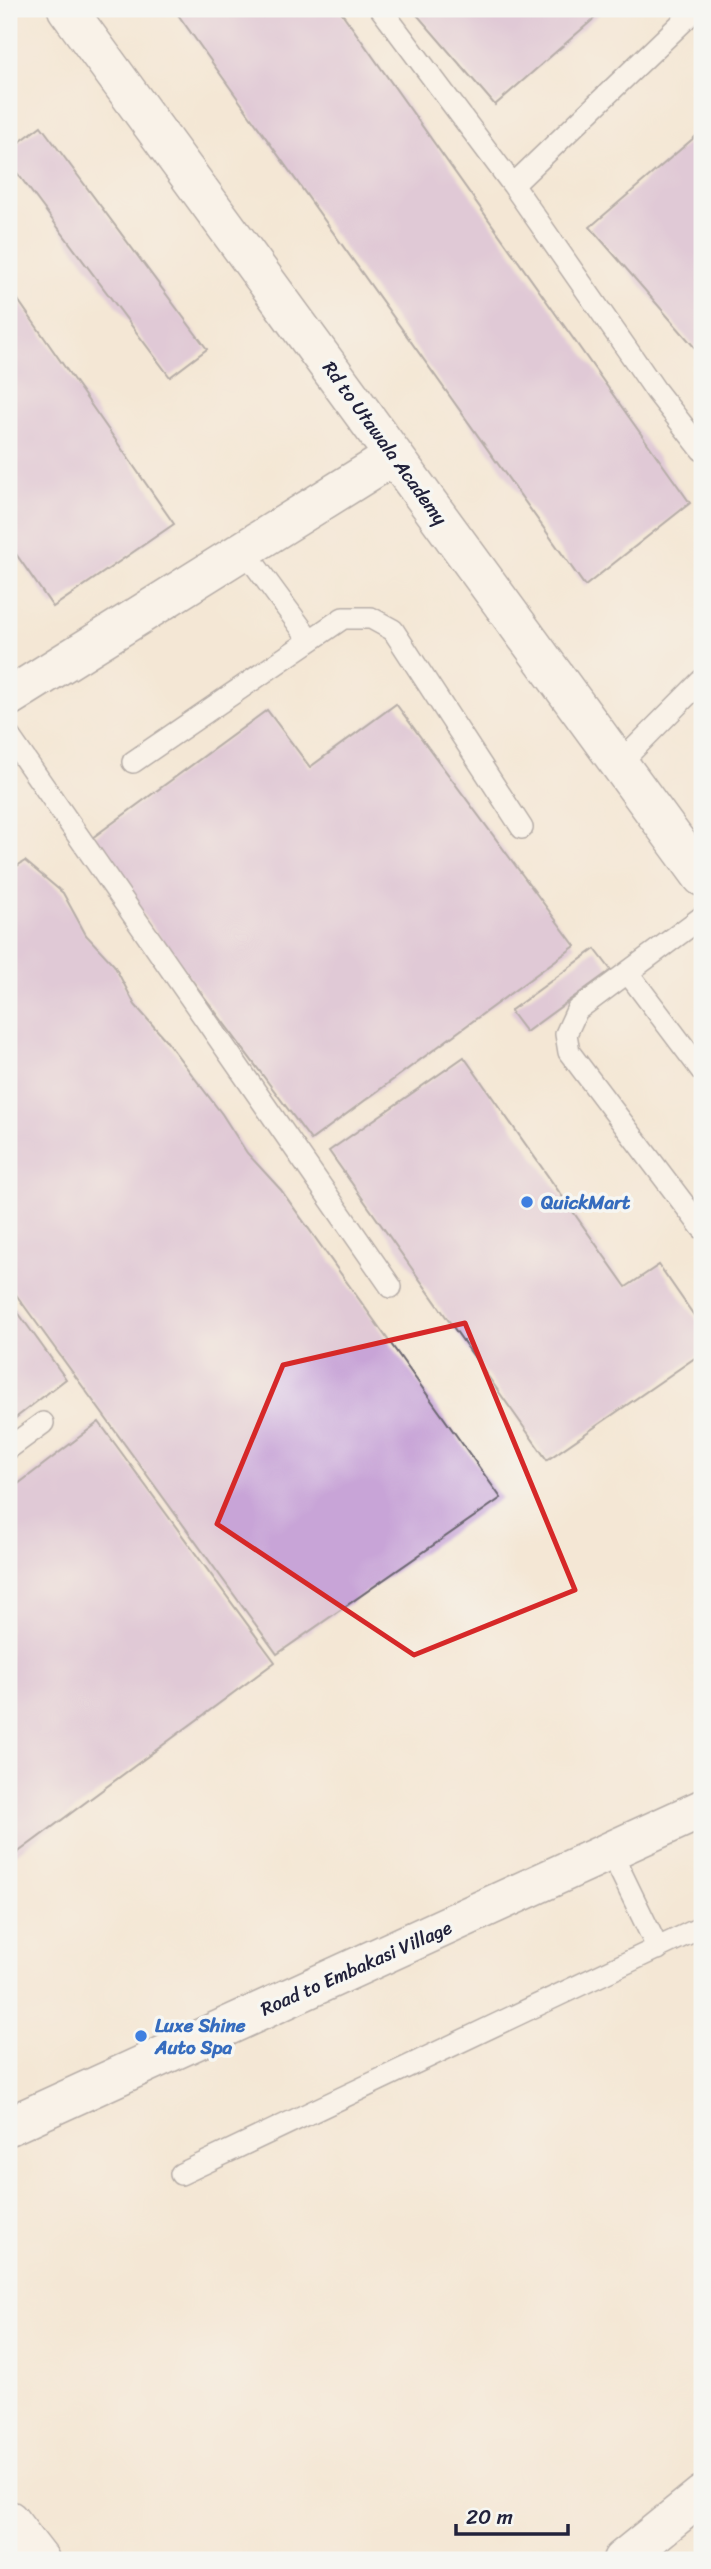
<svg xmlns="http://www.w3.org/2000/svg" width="711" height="2569" font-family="Sriracha,sans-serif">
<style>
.building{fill:#c8a4d7}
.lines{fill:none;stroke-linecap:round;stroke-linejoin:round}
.lane-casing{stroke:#6c6771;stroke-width:24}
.street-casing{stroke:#6c6771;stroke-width:41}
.lane{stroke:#fff;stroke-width:21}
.street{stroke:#fff;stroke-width:38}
.marked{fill:none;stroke:#d62828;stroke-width:5;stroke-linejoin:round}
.shop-dot{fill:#3f7fe0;stroke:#f6f6f2;stroke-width:2.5}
.labels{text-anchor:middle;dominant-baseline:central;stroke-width:7;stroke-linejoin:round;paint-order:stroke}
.street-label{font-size:19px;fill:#22223b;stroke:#f6f6f2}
.shop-label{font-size:19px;font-weight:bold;fill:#366cbe;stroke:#f6f6f2;text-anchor:start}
</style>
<rect width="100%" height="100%" fill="#f6f6f2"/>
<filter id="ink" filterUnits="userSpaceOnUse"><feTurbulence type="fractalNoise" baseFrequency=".0143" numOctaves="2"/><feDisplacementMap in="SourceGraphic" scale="14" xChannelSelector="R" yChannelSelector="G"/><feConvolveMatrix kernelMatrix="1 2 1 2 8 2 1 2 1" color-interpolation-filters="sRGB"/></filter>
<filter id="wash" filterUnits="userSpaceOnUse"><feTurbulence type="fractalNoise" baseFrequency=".00686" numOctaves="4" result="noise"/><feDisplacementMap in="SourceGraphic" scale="28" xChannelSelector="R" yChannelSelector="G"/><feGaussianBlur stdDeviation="1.57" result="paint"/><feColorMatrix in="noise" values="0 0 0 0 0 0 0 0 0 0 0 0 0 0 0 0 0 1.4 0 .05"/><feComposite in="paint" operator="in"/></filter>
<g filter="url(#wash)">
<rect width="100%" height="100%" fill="#f4e7d5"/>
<g id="blocks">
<path class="building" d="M 174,9 L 339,9 L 690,503 L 585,586 Z
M 412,9 L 605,9 L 495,105 Z
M 41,126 L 207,349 L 170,377 L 9,162 L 9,150 Z
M 702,131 L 702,356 L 590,227 Z
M 9,287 L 174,524 L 53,607 L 9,544 Z
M 396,704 L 575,946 L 311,1140 L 88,841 L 267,710 L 310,767 Z
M 25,861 L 63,893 L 86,935 L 114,965 L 135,1005 L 164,1038 L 222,1114 L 247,1153 L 281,1190 L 501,1498 L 277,1654 L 9,1285 L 9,871 Z
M 595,949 L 611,970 L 526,1032 L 510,1011 Z
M 464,1057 L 626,1287 L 659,1265 L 702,1327 L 702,1353 L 547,1460 L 329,1151 Z
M 9,1300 L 66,1379 L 9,1423 Z
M 99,1422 L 275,1662 L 9,1859 L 9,1491 Z"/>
</g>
</g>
<g filter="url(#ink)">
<use href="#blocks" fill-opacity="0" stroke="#6c6771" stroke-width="2"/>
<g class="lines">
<g class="lane-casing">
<path id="lane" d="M 381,9 L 513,185 L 656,391 L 702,450
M 513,185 L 696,9
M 244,550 L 310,640
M 9,736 L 391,1287
M 133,762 L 343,618 L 371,618 L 393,630 L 522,828
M 619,764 L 702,680
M 702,917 L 577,1010 L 566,1034 L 569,1052 L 702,1228
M 628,973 L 702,1071
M 9,1448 L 43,1423
M 611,1852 L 658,1949
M 181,2174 L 702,1927"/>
</g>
<g class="street-casing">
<path id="street" d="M 67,9 L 702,877
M 9,697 L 394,456
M 9,2126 L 702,1809
M 9,2520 L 40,2560
M 622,2560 L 702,2495"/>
</g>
<use href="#lane" class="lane"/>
<use href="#street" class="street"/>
</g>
</g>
<path d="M0 0H711V2569H0ZM 465,1323 L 575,1590 L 414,1655 L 217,1524 L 283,1365 Z" fill="#f4e7d5" fill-opacity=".55" fill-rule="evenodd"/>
<path class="marked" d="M 465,1323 L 575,1590 L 414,1655 L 217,1524 L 283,1365 Z"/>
<g class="shop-dot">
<circle cx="527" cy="1202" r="7"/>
<circle cx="141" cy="2036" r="7"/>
</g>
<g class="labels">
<g class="street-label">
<text transform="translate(385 443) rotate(54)">Rd to Utawala Academy</text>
<text transform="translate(356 1968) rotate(-24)">Road to Embakasi Village</text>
</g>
<g class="shop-label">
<text x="541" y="1202">QuickMart</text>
<text x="155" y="2025">Luxe Shine<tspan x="155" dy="22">Auto Spa</tspan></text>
</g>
</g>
<rect width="711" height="2569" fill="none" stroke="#f6f6f2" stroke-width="35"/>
<path d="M456 2524v10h112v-10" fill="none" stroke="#22223b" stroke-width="3.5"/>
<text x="466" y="2524" font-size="21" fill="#22223b" stroke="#f6f6f2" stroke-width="5" paint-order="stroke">20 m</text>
</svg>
